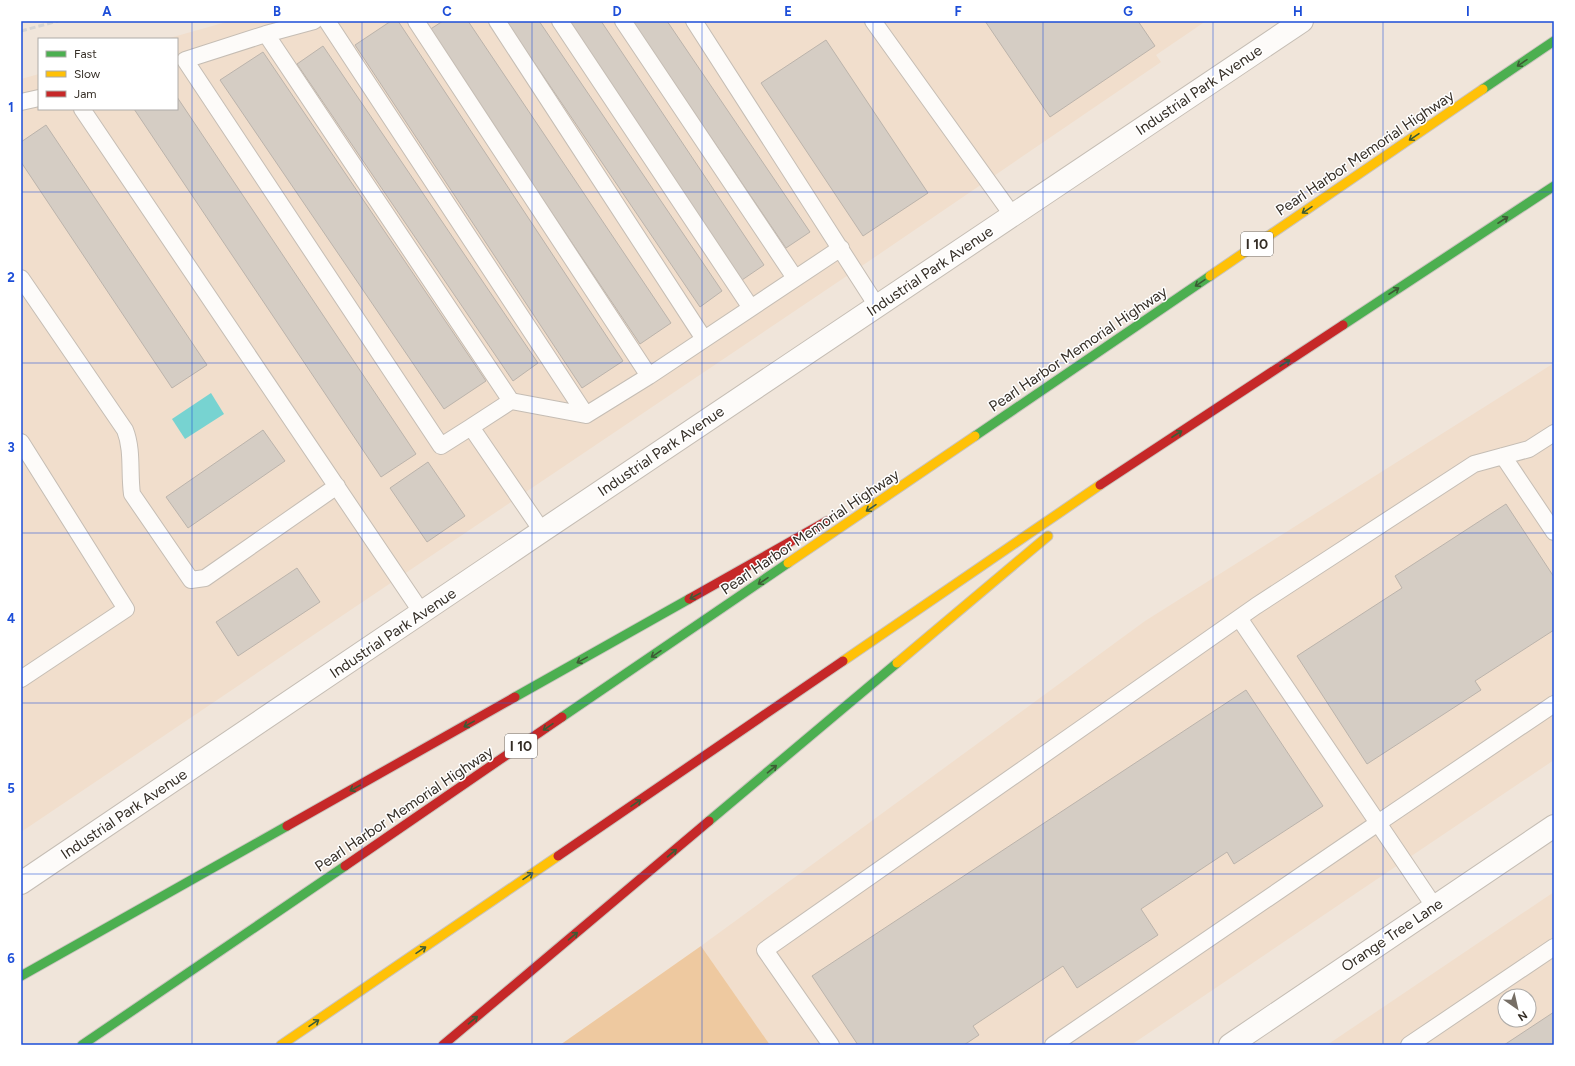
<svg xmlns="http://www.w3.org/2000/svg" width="1575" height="1066" font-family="Figtree,sans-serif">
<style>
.built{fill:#f1decc;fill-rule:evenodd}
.green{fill:#eec9a0}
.water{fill:#77d3d1}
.building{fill:#d5cdc4;stroke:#bbb3ab}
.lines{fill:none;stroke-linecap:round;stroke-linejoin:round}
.lane-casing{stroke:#c5bdb4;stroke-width:18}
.street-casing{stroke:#c5bdb4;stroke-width:24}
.fast-casing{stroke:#c9c4be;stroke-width:11}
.slow-casing{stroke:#c9c4be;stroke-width:11}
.jam-casing{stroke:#c9c4be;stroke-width:11}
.lane{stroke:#fdfbf9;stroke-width:16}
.street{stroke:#fdfbf9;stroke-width:22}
.fast{stroke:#4caf50;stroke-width:9}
.slow{stroke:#ffc107;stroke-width:9}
.jam{stroke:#c62828;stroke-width:9}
.rail{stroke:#d6d4d1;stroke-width:3;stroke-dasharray:6 3;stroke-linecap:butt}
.oneway{stroke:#3d5b35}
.grid{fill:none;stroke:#1d4ed8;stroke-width:1;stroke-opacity:0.55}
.labels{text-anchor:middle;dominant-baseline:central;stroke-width:3;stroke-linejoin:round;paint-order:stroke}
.shield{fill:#fff;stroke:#726d67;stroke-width:1}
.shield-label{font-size:14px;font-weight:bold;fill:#352e26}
.street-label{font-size:15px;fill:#352e26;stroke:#fff}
.neatline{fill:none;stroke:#1d4ed8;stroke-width:1.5}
.grid-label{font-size:13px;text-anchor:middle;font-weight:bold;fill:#1d4ed8}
</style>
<rect width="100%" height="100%" fill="#f0e5da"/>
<path class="built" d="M 230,21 L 1206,21 L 1156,55 L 1161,62 L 875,257 L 21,832 L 21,79 L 39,74 L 39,109 L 177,109 L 177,39 L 166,39 Z
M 1554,363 L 1554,760 L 1131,1045 L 770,1045 L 701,946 L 1145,621 Z
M 1554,892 L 1554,1045 L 1327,1045 ZM 1505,996 L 1529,996 L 1529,1020 L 1505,1020 Z"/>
<path class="green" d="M 701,946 L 770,1045 L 560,1045 Z"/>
<path class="water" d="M 211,393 L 224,414 L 185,439 L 172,419 Z"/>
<path class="building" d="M 391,21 L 398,21 L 623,361 L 582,388 L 355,45 Z
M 443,21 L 468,21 L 671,323 L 640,344 L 429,30 Z
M 506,21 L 539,21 L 722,291 L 700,307 Z
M 569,21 L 601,21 L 764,265 L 742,280 Z
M 632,21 L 667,21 L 810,232 L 786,248 Z
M 985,21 L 1138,21 L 1155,46 L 1050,117 Z
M 826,40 L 928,193 L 863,236 L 761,83 Z
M 323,46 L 538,363 L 513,381 L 297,64 Z
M 263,52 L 486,381 L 444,409 L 220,80 Z
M 177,97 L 416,454 L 381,477 L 134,109 L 177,109 Z
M 46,125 L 207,365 L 172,388 L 21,162 L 21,142 Z
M 263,430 L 285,461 L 188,528 L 166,497 Z
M 428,462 L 465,516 L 427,542 L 390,488 Z
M 1506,504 L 1554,577 L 1554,630 L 1475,681 L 1481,690 L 1367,764 L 1297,656 L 1402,588 L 1395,576 Z
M 297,568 L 320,602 L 238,656 L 216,622 Z
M 1246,690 L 1323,806 L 1234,864 L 1227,852 L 1141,909 L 1158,935 L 1077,988 L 1063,966 L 973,1026 L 979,1035 L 964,1045 L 858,1045 L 812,976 Z
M 1554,1012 L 1554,1045 L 1504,1045 Z"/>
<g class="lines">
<g class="lane-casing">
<path id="lane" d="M 314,21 L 266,34 L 185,60 L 441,446 L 471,427 L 542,531
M 327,21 L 586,415
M 416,21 L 649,376
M 497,21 L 704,339
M 560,21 L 751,308
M 623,21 L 795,278
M 694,21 L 877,306
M 873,21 L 1013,216
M 266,34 L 511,401
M 21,102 L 39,98
M 82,109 L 422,613
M 21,278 L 125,430 C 133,450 129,473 132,494 L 191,580 L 205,578 L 337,486
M 471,427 L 511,401 L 586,415 L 649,376 L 841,248
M 21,442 L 126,609 L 21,679
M 1503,456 L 1554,532
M 1239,618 L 1378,823 L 1554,704
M 831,1045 L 765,950 L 1256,606 L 1474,464 L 1529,449 L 1554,433
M 1053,1045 L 1378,823 L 1434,906
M 1409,1045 L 1554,947"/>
</g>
<g class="street-casing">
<path id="street" d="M 21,883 L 542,531 L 1302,21
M 1230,1045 L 1554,826"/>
</g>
<g class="fast-casing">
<path id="fast" d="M 1483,89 L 1554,41
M 1343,325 L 1554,186
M 975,436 L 1210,276
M 515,697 L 689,599
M 562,717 L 788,563
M 709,821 L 897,663
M 21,976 L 287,826
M 82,1045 L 345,866"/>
</g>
<g class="slow-casing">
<path id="slow" d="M 1210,276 L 1483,89
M 788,563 L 975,436
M 843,661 L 1100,485
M 897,663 L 1048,536
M 281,1045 L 558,856"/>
</g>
<g class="jam-casing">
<path id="jam" d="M 1100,485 L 1343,325
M 689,599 L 827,521
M 287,826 L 515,697
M 558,856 L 843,661
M 345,866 L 562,717
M 443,1045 L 709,821"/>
</g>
<use href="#lane" class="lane"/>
<use href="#street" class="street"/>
<use href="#fast" class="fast"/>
<use href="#slow" class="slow"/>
<use href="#jam" class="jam"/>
<path class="rail" d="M 21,31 L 58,21"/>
</g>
<defs><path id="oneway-shaft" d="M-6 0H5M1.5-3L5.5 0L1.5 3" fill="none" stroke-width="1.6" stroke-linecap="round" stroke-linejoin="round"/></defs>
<g class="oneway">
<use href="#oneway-shaft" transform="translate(1522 63) rotate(146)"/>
<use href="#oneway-shaft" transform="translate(1414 137) rotate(146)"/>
<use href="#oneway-shaft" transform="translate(1307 210) rotate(146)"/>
<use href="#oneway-shaft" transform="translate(1503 220) rotate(-33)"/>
<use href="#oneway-shaft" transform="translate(1200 283) rotate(146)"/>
<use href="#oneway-shaft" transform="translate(1394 291) rotate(-33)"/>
<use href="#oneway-shaft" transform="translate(1285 363) rotate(-33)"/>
<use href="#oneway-shaft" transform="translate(1177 434) rotate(-33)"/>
<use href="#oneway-shaft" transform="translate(871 508) rotate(146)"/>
<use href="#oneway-shaft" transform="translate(763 581) rotate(146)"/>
<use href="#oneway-shaft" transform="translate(695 596) rotate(151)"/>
<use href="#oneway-shaft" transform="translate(656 654) rotate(146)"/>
<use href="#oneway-shaft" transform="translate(582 660) rotate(151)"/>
<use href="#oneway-shaft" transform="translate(469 724) rotate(151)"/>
<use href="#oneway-shaft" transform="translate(548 727) rotate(146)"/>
<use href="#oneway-shaft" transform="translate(772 769) rotate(-40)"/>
<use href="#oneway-shaft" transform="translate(355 788) rotate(151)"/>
<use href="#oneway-shaft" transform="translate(636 803) rotate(-34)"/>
<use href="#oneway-shaft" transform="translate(672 853) rotate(-40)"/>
<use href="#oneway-shaft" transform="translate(528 876) rotate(-34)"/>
<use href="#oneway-shaft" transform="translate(573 936) rotate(-40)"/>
<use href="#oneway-shaft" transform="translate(421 950) rotate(-34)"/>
<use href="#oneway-shaft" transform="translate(473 1020) rotate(-40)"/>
<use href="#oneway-shaft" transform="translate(314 1023) rotate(-34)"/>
</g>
<path class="grid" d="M 192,21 L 192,1045M 362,21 L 362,1045M 532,21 L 532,1045M 702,21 L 702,1045M 873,21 L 873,1045M 1043,21 L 1043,1045M 1213,21 L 1213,1045M 1383,21 L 1383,1045M 21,192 L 1554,192M 21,363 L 1554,363M 21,533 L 1554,533M 21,703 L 1554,703M 21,874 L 1554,874"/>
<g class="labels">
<g class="shield">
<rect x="1241" y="232" width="32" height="24" rx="3"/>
<rect x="505" y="734" width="32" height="24" rx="3"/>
</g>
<g class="shield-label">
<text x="1257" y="244">I 10</text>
<text x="521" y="746">I 10</text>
</g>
<g class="street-label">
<text transform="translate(1199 90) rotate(-34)">Industrial Park Avenue</text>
<text transform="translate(1365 153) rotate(-34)">Pearl Harbor Memorial Highway</text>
<text transform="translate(930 271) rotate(-34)">Industrial Park Avenue</text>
<text transform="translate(1078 349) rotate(-34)">Pearl Harbor Memorial Highway</text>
<text transform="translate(661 451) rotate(-34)">Industrial Park Avenue</text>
<text transform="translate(810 532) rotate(-34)">Pearl Harbor Memorial Highway</text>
<text transform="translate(393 633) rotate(-34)">Industrial Park Avenue</text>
<text transform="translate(404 809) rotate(-34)">Pearl Harbor Memorial Highway</text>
<text transform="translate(124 814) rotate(-34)">Industrial Park Avenue</text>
<text transform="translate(1392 935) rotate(-34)">Orange Tree Lane</text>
</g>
</g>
<rect width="1575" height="1066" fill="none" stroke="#ffffff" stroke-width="44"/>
<rect x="38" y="38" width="140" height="72" fill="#ffffff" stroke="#aeaba8"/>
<rect x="46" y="51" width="20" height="6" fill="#4caf50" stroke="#aeaba8"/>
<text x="74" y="58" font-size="12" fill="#352e26">Fast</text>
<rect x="46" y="71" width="20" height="6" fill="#ffc107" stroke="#aeaba8"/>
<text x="74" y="78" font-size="12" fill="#352e26">Slow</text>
<rect x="46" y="91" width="20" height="6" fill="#c62828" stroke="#aeaba8"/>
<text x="74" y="98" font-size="12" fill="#352e26">Jam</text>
<g transform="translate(1517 1008) rotate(146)"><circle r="19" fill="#ffffff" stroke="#aeaba8"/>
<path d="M0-3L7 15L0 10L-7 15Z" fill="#766e65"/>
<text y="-6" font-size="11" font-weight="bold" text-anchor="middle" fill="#352e26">N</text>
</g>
<rect x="22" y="22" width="1531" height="1022" class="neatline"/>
<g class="grid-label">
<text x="107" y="16">A</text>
<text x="277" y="16">B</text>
<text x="447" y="16">C</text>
<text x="617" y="16">D</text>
<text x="788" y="16">E</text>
<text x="958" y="16">F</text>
<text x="1128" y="16">G</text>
<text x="1298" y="16">H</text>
<text x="1468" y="16">I</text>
<text x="11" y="112">1</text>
<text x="11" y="282">2</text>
<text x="11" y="452">3</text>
<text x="11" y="623">4</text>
<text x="11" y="793">5</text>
<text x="11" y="963">6</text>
</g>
</svg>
